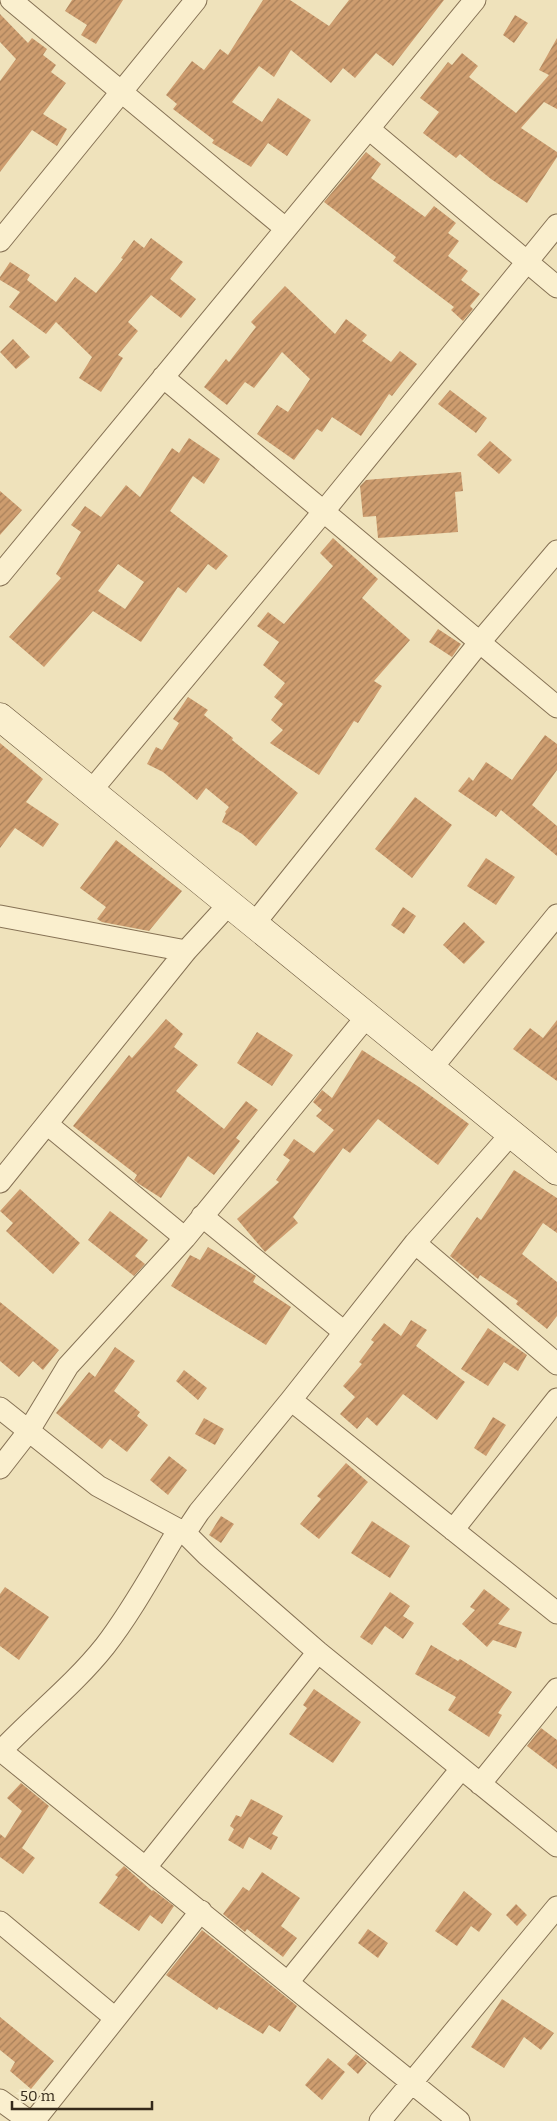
<svg xmlns="http://www.w3.org/2000/svg" width="557" height="2121" font-family="Bitter,serif">
<style>
.building{fill:url(#building-hatch);fill-rule:evenodd}
.lines{fill:none;stroke-linecap:round;stroke-linejoin:round}
.street-casing{stroke:#867255;stroke-width:23}
.secondary-casing{stroke:#675338;stroke-width:29}
.street{stroke:#faefce;stroke-width:21}
.secondary{stroke:#faefce;stroke-width:28}
</style>
<defs>
<pattern id="building-hatch" width="6" height="6" patternUnits="userSpaceOnUse" patternTransform="scale(1.25)"><rect width="6" height="6" fill="#ce9d6f"/><path d="M-1 1l2-2M0 6l6-6M5 7l2-2" fill="none" stroke="#a8805a"/></pattern>
</defs>
<rect width="100%" height="100%" fill="#efe2bb"/>
<path class="building" d="M 72,0 L 123,0 L 96,44 L 81,35 L 87,25 L 65,11 Z
M 263,0 L 290,0 L 329,26 L 349,0 L 444,0 L 393,66 L 376,53 L 355,78 L 343,68 L 331,83 L 291,50 L 274,77 L 259,66 L 232,102 L 262,122 L 278,98 L 311,120 L 287,156 L 268,143 L 251,167 L 212,143 L 214,140 L 173,109 L 177,104 L 166,95 L 192,61 L 204,70 L 220,49 L 228,55 Z
M 0,14 L 28,43 L 32,38 L 47,49 L 43,55 L 56,65 L 51,72 L 66,83 L 43,114 L 67,129 L 57,146 L 32,130 L 0,172 L 0,81 L 16,59 L 0,42 Z
M 515,15 L 528,23 L 514,43 L 503,35 Z
M 557,38 L 557,109 L 544,102 L 521,128 L 557,152 L 557,157 L 527,203 L 491,179 L 460,154 L 456,158 L 423,133 L 439,112 L 420,98 L 448,62 L 452,65 L 462,53 L 478,66 L 469,77 L 516,113 L 549,75 L 539,70 Z
M 366,152 L 381,164 L 371,178 L 425,217 L 434,206 L 456,223 L 448,233 L 459,241 L 448,256 L 468,271 L 461,280 L 480,294 L 470,306 L 473,309 L 463,321 L 451,310 L 454,307 L 393,261 L 396,257 L 324,202 Z
M 151,238 L 183,262 L 170,279 L 196,299 L 181,318 L 151,295 L 128,322 L 138,331 L 118,355 L 123,358 L 101,392 L 79,378 L 92,357 L 56,322 L 46,334 L 9,307 L 20,292 L 0,280 L 0,277 L 10,262 L 30,275 L 27,280 L 56,302 L 75,277 L 96,293 L 123,259 L 121,258 L 134,240 L 144,248 Z
M 285,286 L 335,334 L 346,319 L 367,335 L 362,341 L 391,362 L 400,351 L 417,364 L 392,396 L 389,394 L 361,436 L 332,417 L 322,432 L 317,429 L 294,460 L 257,434 L 277,405 L 288,412 L 310,379 L 282,352 L 254,388 L 245,382 L 227,405 L 204,387 L 226,359 L 229,362 L 256,327 L 251,322 Z
M 13,339 L 30,357 L 16,369 L 0,352 Z
M 450,390 L 487,418 L 476,433 L 438,404 Z
M 189,438 L 220,459 L 204,484 L 193,476 L 170,511 L 228,556 L 216,570 L 208,564 L 186,593 L 178,587 L 141,642 L 93,611 L 44,667 L 9,637 L 61,578 L 56,574 L 81,532 L 71,525 L 85,506 L 101,517 L 126,485 L 140,497 L 172,448 L 179,453 ZM 118,564 L 144,582 L 125,609 L 98,591 Z
M 490,441 L 512,460 L 499,474 L 477,455 Z
M 461,472 L 463,491 L 455,492 L 458,532 L 378,538 L 376,516 L 363,517 L 360,486 L 366,480 Z
M 0,491 L 22,510 L 0,535 Z
M 333,538 L 378,579 L 362,598 L 410,640 L 374,681 L 382,686 L 358,723 L 354,721 L 319,775 L 270,743 L 283,730 L 271,720 L 283,704 L 274,697 L 285,683 L 263,665 L 279,642 L 257,626 L 268,612 L 284,624 L 333,566 L 320,553 Z
M 438,629 L 461,644 L 452,657 L 429,642 Z
M 188,697 L 208,710 L 204,715 L 233,738 L 232,740 L 298,793 L 256,846 L 242,834 L 222,822 L 226,813 L 225,812 L 229,807 L 206,788 L 197,800 L 163,772 L 147,764 L 156,747 L 162,750 L 179,723 L 173,719 Z
M 545,735 L 557,744 L 557,770 L 532,805 L 557,826 L 557,856 L 501,810 L 496,817 L 458,791 L 469,777 L 473,781 L 486,762 L 512,780 Z
M 0,743 L 43,779 L 26,802 L 59,824 L 43,847 L 15,828 L 0,848 Z
M 415,797 L 452,825 L 412,878 L 375,849 Z
M 116,840 L 182,891 L 149,931 L 102,922 L 97,919 L 106,907 L 80,888 Z
M 486,858 L 515,877 L 496,905 L 467,886 Z
M 403,907 L 416,916 L 404,934 L 391,925 Z
M 464,922 L 485,942 L 464,964 L 443,945 Z
M 166,1019 L 183,1034 L 174,1047 L 198,1065 L 176,1091 L 224,1129 L 246,1101 L 258,1110 L 236,1138 L 240,1141 L 214,1175 L 188,1156 L 161,1198 L 139,1184 L 134,1180 L 137,1175 L 73,1126 L 129,1055 L 132,1058 Z
M 557,1020 L 557,1081 L 513,1049 L 530,1028 L 543,1038 Z
M 257,1032 L 293,1055 L 272,1086 L 237,1063 Z
M 362,1050 L 419,1087 L 469,1124 L 438,1165 L 378,1119 L 350,1153 L 343,1148 L 293,1217 L 298,1223 L 265,1252 L 237,1219 L 279,1182 L 276,1180 L 290,1160 L 283,1155 L 294,1139 L 314,1153 L 334,1130 L 316,1116 L 322,1110 L 313,1102 L 322,1090 L 332,1098 Z
M 514,1170 L 557,1198 L 557,1233 L 543,1223 L 522,1254 L 557,1282 L 557,1316 L 547,1329 L 516,1304 L 518,1301 L 480,1275 L 478,1279 L 450,1256 L 477,1217 L 481,1220 Z
M 20,1189 L 80,1243 L 53,1274 L 6,1231 L 13,1223 L 0,1211 Z
M 110,1211 L 148,1240 L 135,1256 L 145,1264 L 134,1276 L 88,1240 Z
M 208,1247 L 256,1276 L 253,1282 L 291,1307 L 266,1345 L 171,1286 L 190,1255 L 200,1260 Z
M 0,1302 L 59,1350 L 43,1370 L 33,1361 L 19,1377 L 0,1361 Z
M 411,1320 L 427,1330 L 416,1346 L 465,1382 L 437,1420 L 403,1394 L 377,1426 L 367,1417 L 357,1429 L 340,1414 L 355,1397 L 343,1386 L 362,1364 L 359,1362 L 374,1342 L 371,1340 L 384,1323 L 401,1336 Z
M 488,1328 L 527,1355 L 518,1371 L 504,1362 L 488,1386 L 461,1369 Z
M 115,1347 L 135,1361 L 114,1391 L 140,1412 L 137,1416 L 148,1425 L 127,1452 L 110,1439 L 102,1449 L 56,1413 L 89,1372 L 95,1377 Z
M 184,1370 L 207,1388 L 198,1400 L 176,1381 Z
M 493,1417 L 506,1425 L 486,1456 L 474,1448 Z
M 204,1418 L 224,1429 L 215,1445 L 195,1434 Z
M 169,1456 L 187,1470 L 168,1495 L 150,1480 Z
M 346,1463 L 368,1482 L 319,1539 L 300,1524 L 321,1499 L 317,1496 Z
M 221,1516 L 234,1524 L 221,1543 L 209,1535 Z
M 372,1521 L 410,1546 L 390,1578 L 351,1553 Z
M 5,1587 L 49,1617 L 19,1660 L 0,1646 L 0,1594 Z
M 484,1589 L 510,1609 L 498,1624 L 522,1632 L 516,1648 L 493,1640 L 487,1647 L 462,1624 L 475,1610 L 470,1607 Z
M 390,1592 L 410,1606 L 403,1616 L 414,1623 L 403,1639 L 385,1626 L 372,1645 L 360,1637 Z
M 431,1645 L 458,1661 L 460,1659 L 512,1692 L 498,1713 L 502,1715 L 489,1737 L 448,1710 L 456,1697 L 415,1674 Z
M 314,1689 L 361,1722 L 333,1763 L 289,1734 L 307,1708 L 303,1705 Z
M 541,1728 L 557,1740 L 557,1769 L 527,1746 Z
M 21,1783 L 49,1806 L 22,1848 L 35,1858 L 23,1874 L 0,1857 L 0,1834 L 5,1838 L 22,1811 L 7,1798 Z
M 251,1799 L 283,1816 L 272,1834 L 278,1837 L 271,1850 L 249,1837 L 243,1849 L 228,1840 L 234,1829 L 230,1826 L 236,1815 L 241,1817 Z
M 124,1866 L 152,1891 L 153,1890 L 174,1906 L 162,1924 L 150,1915 L 139,1931 L 99,1903 L 118,1877 L 115,1875 Z
M 262,1872 L 300,1898 L 281,1926 L 297,1938 L 283,1957 L 247,1929 L 245,1932 L 223,1914 L 243,1887 L 249,1891 Z
M 464,1891 L 492,1914 L 479,1932 L 471,1926 L 457,1946 L 435,1931 Z
M 516,1904 L 527,1915 L 517,1926 L 506,1915 Z
M 368,1929 L 388,1943 L 378,1958 L 358,1943 Z
M 202,1930 L 297,2006 L 280,2032 L 269,2025 L 263,2034 L 219,2007 L 217,2010 L 166,1975 Z
M 502,1999 L 554,2033 L 541,2050 L 524,2037 L 504,2068 L 471,2047 Z
M 0,2017 L 54,2061 L 31,2089 L 10,2071 L 15,2062 L 0,2050 Z
M 356,2054 L 367,2063 L 358,2074 L 347,2064 Z
M 328,2058 L 345,2072 L 322,2100 L 305,2085 Z"/>
<g class="lines">
<g class="street-casing">
<path id="street" d="M 11,0 L 285,228
M 369,129 L 557,287
M 0,241 L 196,0
M 163,377 L 557,707
M 0,575 L 475,0
M 91,791 L 324,511 L 557,225
M 0,916 L 186,951
M 254,924 L 479,643 L 557,551
M 431,1069 L 557,915
M 47,1124 L 185,1238
M 0,1182 L 186,951 L 230,903
M 202,1216 L 344,1332
M 415,1243 L 557,1364
M 291,1400 L 557,1613
M 0,1408 L 98,1486 L 185,1533 L 207,1555 L 318,1652 L 557,1846
M 0,1468 L 28,1432 L 68,1366 L 185,1238 L 368,1015
M 453,1530 L 557,1399
M 185,1533 L 199,1512 L 291,1400 L 415,1243 L 511,1134
M 0,1750 L 459,2121
M 0,1752 C 34,1716 74,1685 105,1646 C 133,1610 155,1568 179,1529
M 480,1784 L 557,1689
M 146,1867 L 318,1652
M 0,1922 L 115,2018
M 289,1981 L 461,1769
M 0,2100 L 29,2121
M 34,2121 L 201,1911
M 380,2121 L 557,1907"/>
</g>
<g class="secondary-casing">
<path id="secondary" d="M 0,717 L 557,1171"/>
</g>
<use href="#street" class="street"/>
<use href="#secondary" class="secondary"/>
</g>
<path d="M12 2101v8h140v-8" fill="none" stroke="#34291a" stroke-width="2.5"/>
<text x="20" y="2101" font-size="15" fill="#34291a" stroke="#f6eccb" stroke-width="4" paint-order="stroke">50 m</text>
</svg>
